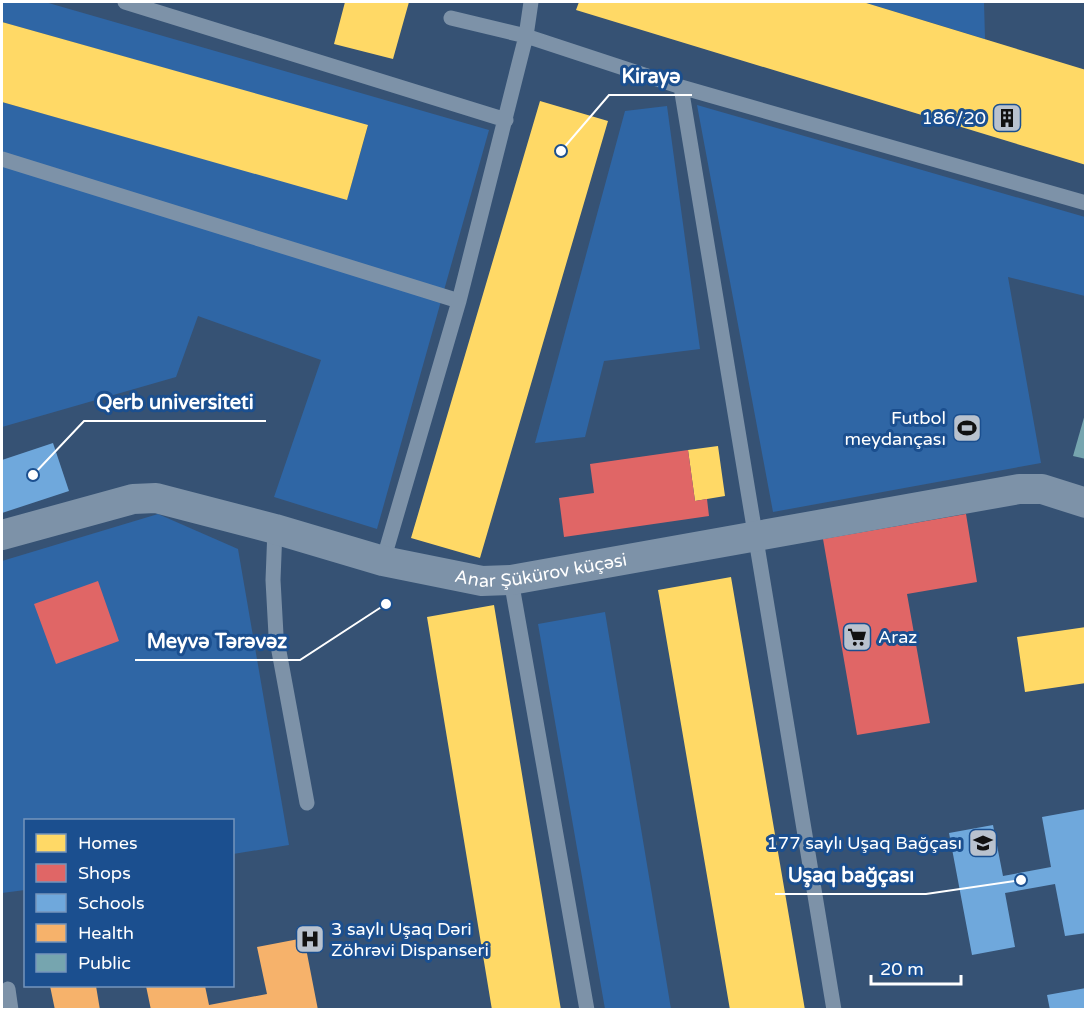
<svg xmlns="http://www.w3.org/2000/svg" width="1087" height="1011" font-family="'Varela Round',sans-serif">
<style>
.green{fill:#2f66a5}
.homes{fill:#ffd966}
.shops{fill:#e06666}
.schools{fill:#6fa8dc}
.health{fill:#f6b26b}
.public{fill:#76a5af}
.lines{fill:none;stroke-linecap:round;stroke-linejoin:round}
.service{stroke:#7d92a8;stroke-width:15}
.minor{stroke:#7d92a8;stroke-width:30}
.labels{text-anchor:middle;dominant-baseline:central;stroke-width:6;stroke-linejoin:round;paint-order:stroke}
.poi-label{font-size:18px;fill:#fff;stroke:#1b4f8f;text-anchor:end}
.street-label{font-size:18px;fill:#fff;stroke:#1b4f8f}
.leader{fill:none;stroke:#fff;stroke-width:2}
.callout-dot{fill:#fff;stroke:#1b4f8f;stroke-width:2}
.callout-label{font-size:20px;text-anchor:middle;font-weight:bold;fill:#fff;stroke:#1b4f8f;stroke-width:6;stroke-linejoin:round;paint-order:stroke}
</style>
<rect width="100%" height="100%" fill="#365274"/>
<path class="green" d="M 2,2 L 45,2 L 489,130 L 377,529 L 274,497 L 321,360 L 198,316 L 176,377 L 2,427 L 2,102 L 347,199 L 368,126 L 2,22 Z
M 863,2 L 984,2 L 985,39 Z
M 697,105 L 1085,217 L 1085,296 L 1008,277 L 1041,463 L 773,512 Z
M 667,106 L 700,349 L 604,361 L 585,437 L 535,443 L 625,111 Z
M 158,514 L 238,549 L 289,845 L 233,854 L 232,820 L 26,820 L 25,890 L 2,893 L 2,561 Z
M 605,612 L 671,1009 L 605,1009 L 538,624 Z"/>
<path class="homes" d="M 345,2 L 409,2 L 393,59 L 334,44 Z
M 579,2 L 863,2 L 1086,70 L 1086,165 L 576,10 Z
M 2,22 L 368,125 L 347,200 L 2,102 Z
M 540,101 L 608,121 L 480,558 L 411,538 Z
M 718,446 L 725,496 L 695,501 L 688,450 Z
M 731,577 L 805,1010 L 730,1010 L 658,590 Z
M 494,605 L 561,1010 L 492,1010 L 427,617 Z
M 1086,627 L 1086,683 L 1025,692 L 1017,637 Z"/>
<path class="shops" d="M 688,450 L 695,501 L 707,499 L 709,516 L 564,537 L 559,498 L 594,493 L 590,464 Z
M 966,514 L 977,582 L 907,594 L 930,723 L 857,735 L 823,539 Z
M 98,581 L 119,641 L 56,664 L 34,604 Z"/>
<path class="schools" d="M 53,443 L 69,491 L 2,513 L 2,460 Z
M 1086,809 L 1086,933 L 1065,936 L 1055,884 L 1005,893 L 1015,947 L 972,955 L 949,833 L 993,825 L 1003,876 L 1051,867 L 1042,817 Z
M 1086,988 L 1086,1010 L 1050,1010 L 1047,995 Z"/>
<path class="health" d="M 304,938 L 318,1010 L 151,1010 L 146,986 L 205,986 L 209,1005 L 267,994 L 257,947 Z
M 50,986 L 96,986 L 100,1010 L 55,1010 Z"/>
<path class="public" d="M 1085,414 L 1086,414 L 1086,459 L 1073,456 Z"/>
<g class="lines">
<path class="service" d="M 125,2 L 506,120
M 451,18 L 526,36 L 681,87 L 1086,203
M 681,87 L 834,1010
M 2,159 L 459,301
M 275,529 L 273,580 L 276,635 L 307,803
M 383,561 L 459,301 L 526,36 L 531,2
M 511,580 L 587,1010
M 8,989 L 11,1010"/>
<path class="minor" id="s1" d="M 2,535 L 133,499 L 156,498 L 275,529 L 383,561 L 482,581 L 511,580 L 1019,489 L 1042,489 L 1086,503"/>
</g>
<defs>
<g id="building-square" transform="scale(1.5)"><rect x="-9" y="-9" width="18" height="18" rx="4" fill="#b9c2ce" stroke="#1b4f8f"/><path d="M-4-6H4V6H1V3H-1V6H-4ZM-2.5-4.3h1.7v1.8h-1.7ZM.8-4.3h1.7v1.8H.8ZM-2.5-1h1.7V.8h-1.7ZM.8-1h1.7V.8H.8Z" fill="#111"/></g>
<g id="stadium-square" transform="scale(1.5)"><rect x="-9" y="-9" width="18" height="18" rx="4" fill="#b9c2ce" stroke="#1b4f8f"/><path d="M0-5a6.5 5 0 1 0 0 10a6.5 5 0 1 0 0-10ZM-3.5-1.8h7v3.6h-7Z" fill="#111"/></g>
<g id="supermarket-square" transform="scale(1.5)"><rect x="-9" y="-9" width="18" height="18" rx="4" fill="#b9c2ce" stroke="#1b4f8f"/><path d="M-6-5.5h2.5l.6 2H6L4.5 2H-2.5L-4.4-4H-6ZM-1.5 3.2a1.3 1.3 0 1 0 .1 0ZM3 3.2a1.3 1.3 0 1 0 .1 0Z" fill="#111"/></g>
<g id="school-square" transform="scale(1.5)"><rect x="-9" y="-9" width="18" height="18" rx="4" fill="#b9c2ce" stroke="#1b4f8f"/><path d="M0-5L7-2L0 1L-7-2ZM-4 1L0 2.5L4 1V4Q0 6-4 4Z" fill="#111"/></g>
<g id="hospital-square" transform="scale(1.5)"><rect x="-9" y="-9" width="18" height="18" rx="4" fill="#b9c2ce" stroke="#1b4f8f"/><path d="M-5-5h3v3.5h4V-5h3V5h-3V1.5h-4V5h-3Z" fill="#111"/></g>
</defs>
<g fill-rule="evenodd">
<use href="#building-square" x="1007" y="118"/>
<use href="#stadium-square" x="967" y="428"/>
<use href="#supermarket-square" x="857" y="637"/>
<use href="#school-square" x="983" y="843"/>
<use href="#hospital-square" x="310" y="939"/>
</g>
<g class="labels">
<g class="poi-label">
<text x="986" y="118">186/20</text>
<text x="946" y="418">Futbol<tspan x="946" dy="21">meydançası</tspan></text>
<text x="878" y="637" text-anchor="start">Araz</text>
<text x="962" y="843">177 saylı Uşaq Bağçası</text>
<text x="331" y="929" text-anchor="start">3 saylı Uşaq Dəri<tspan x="331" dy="21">Zöhrəvi Dispanseri</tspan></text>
</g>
<g class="street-label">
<text stroke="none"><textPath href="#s1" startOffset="555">Anar Şükürov küçəsi</textPath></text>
</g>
</g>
<path class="leader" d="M561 151L609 95H692M33 475L84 421H266M386 604L300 660H135M1021 880L926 894H775"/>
<g class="callout-dot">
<circle cx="561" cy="151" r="6"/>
<circle cx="33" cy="475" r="6"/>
<circle cx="386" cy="604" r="6"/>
<circle cx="1021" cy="880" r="6"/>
</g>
<g class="callout-label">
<text x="651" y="83">Kirayə</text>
<text x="175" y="409">Qerb universiteti</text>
<text x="217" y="648">Meyvə Tərəvəz</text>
<text x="851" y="882">Uşaq bağçası</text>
</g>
<rect width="1087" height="1011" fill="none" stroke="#ffffff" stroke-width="6"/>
<rect x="24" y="819" width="210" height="168" fill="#1b4f8f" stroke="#7695bc" stroke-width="1.5"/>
<rect x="36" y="834" width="30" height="18" fill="#ffd966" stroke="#7695bc" stroke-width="1.5"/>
<text x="78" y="849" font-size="18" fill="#ffffff">Homes</text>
<rect x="36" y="864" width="30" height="18" fill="#e06666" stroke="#7695bc" stroke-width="1.5"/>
<text x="78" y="879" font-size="18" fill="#ffffff">Shops</text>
<rect x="36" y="894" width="30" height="18" fill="#6fa8dc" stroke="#7695bc" stroke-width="1.5"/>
<text x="78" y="909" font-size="18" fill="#ffffff">Schools</text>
<rect x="36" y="924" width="30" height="18" fill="#f6b26b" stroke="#7695bc" stroke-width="1.5"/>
<text x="78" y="939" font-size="18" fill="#ffffff">Health</text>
<rect x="36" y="954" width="30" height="18" fill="#76a5af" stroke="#7695bc" stroke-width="1.5"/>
<text x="78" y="969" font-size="18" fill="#ffffff">Public</text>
<path d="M871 975v9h90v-9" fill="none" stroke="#ffffff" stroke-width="3"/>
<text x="880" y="975" font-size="18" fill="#ffffff" stroke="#1b4f8f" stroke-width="4.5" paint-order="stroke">20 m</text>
</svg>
